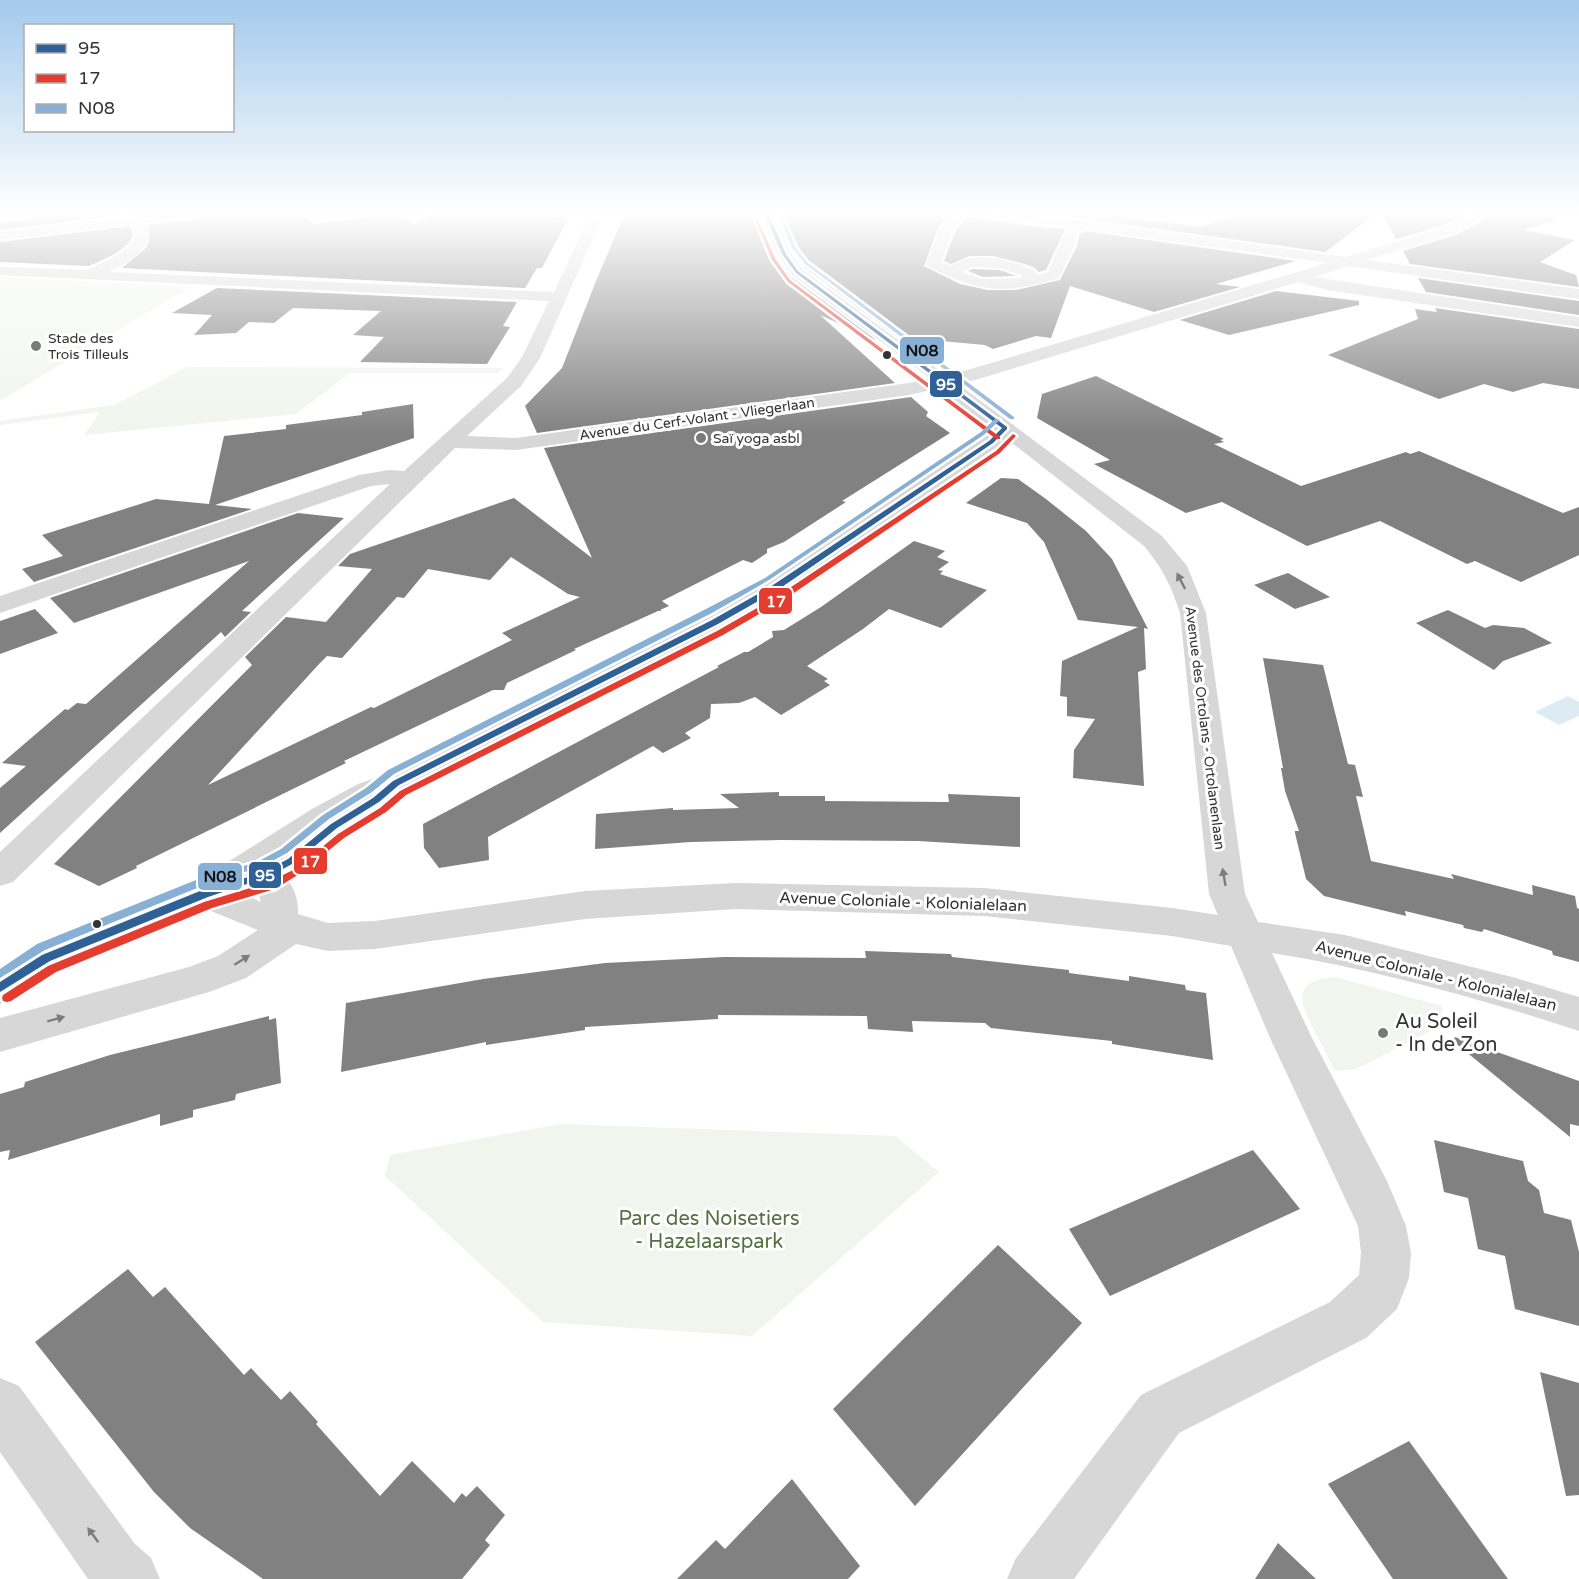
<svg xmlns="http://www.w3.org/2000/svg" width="1579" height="1579" font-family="'Varela Round',sans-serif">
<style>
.green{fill:#f1f5ed}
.water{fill:#ddebf3}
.building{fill:#818181;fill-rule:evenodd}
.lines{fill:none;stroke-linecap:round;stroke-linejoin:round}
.minor{fill:#d7d7d7;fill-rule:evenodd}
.tertiary{fill:#d7d7d7;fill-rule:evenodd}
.bus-1-casing{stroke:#fff;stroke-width:5}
.bus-2-casing{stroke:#fff;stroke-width:5}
.bus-3-casing{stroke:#fff;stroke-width:5}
.bus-1{fill:#306196;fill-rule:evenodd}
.bus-2{fill:#e43c2e;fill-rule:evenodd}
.bus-3{fill:#88b0d5;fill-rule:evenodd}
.oneway{fill:#7d7d7d}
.poi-dot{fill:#7a7a7a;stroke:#fff;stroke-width:2}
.bus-dot{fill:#333;stroke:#fff;stroke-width:2}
.labels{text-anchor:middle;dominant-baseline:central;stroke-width:6;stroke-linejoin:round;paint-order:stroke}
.far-poi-label{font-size:14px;fill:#333;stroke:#fff;text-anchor:start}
.far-street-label{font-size:14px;fill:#333;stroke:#fff}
.street-label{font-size:16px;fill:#333;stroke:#fff}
.near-poi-label{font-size:20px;fill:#333;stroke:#fff;text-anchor:start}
.near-park-label{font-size:20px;fill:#56703f;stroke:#fff}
.line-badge{stroke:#fff;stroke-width:2}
.badge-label{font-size:16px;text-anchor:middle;font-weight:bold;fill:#fff}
.pale-badge-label{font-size:16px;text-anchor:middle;font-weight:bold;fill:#111}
</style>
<rect width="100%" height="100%" fill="#fff"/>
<path class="green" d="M 1020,213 L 1244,213 L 1212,240 Z
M 0,277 L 190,287 L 0,401 Z
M 187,367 L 503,368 L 498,373 L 350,373 L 296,414 L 84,435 L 100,412 L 0,425 L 0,421 L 114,405 Z
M 1335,977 L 1442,1006 L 1443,1025 L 1356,1069 L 1335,1071 C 1328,1058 1322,1045 1315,1032 C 1299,1002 1291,981 1335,977 Z
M 561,1124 L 895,1136 L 939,1172 L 752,1336 L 543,1322 L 385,1176 L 390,1155 Z"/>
<path class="water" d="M 1568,696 L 1579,702 L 1579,716 L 1559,725 L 1535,712 Z"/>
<path class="building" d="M 31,213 L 140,213 L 0,230 L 0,223 L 31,220 Z
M 203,213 L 300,213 L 315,224 L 392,213 L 398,213 L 414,225 L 433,213 L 569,217 L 542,268 L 537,268 L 525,288 L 122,268 L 146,248 L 149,240 L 148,225 L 195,219 Z
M 625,213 L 758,215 L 775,255 L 790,276 L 876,340 L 820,315 L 895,383 L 537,433 L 525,406 L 562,368 L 596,281 Z
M 782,213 L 949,215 L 938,228 L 924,266 L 960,284 L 988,290 L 1016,290 L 1060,280 L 1077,246 L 1079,235 L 1085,231 L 1296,261 L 1216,284 L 1240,287 L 1154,312 L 1070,286 L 1051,338 L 1036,336 L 993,349 L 985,345 L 941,341 L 923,356 L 804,267 L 793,252 L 776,214 Z
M 1071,213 L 1095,213 L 1199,227 L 1227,219 L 1233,213 L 1377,213 L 1325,252 L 1066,216 Z
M 1382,213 L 1471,213 L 1444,225 L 1396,239 Z
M 1496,213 L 1556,213 L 1557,220 L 1523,230 L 1575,240 L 1540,262 L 1576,275 L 1579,287 L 1410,264 L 1403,251 L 1456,235 Z
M 967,217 L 1048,228 L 1065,229 L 1046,270 L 1038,272 L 1035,268 L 1025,264 L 993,256 L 970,256 L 951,264 L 944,261 L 956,230 Z
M 130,226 L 133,234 L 129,243 L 115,254 L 89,266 L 0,262 L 0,242 Z
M 972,269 L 1000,270 L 1016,276 L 983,277 L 968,271 Z
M 1418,278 L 1579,301 L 1579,315 L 1426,292 Z
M 217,288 L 517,302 L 503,326 L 510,327 L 487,364 L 360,362 L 384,337 L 353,335 L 381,311 L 293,308 L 274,323 L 249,322 L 236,333 L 194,335 L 212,315 L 172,313 Z
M 1276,291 L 1359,301 L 1359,305 L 1229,335 L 1180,320 Z
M 1435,308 L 1579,329 L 1579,389 L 1543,383 L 1513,392 L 1484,384 L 1439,399 L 1328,355 L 1418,319 L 1415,309 L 1437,312 Z
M 1096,376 L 1224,439 L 1220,440 L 1224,442 L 1214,444 L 1301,486 L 1406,452 L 1410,454 L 1419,451 L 1563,513 L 1579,507 L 1579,555 L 1521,582 L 1475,561 L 1467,564 L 1380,521 L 1307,546 L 1222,502 L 1186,513 L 1094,464 L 1110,460 L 1037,418 L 1042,394 Z
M 911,397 L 928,412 L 926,416 L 950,433 L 842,501 L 846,502 L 784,542 L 767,549 L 767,553 L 752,563 L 743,560 L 662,601 L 669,606 L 660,610 L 662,611 L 658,611 L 574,649 L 576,650 L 507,683 L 504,690 L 493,690 L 344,761 L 346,763 L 136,866 L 137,868 L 99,886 L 54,864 L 252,665 L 245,657 L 286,617 L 326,622 L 372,569 L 338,566 L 350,554 L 514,498 L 592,558 L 544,448 ZM 511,557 L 568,594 L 580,597 L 502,633 L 512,640 L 374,708 L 371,707 L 208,785 L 320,663 L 327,656 L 342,658 L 397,597 L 404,598 L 428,569 L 490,580 Z
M 413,404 L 414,438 L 215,505 L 252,509 L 34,582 L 22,569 L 63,556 L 42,535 L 156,499 L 209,504 L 224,436 L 286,429 L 286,425 L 362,415 L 362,412 Z
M 1001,478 L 1018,479 L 1046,499 L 1086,531 L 1112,559 L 1148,629 L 1144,628 L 1146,669 L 1138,672 L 1144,786 L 1073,778 L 1074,750 L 1095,719 L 1067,716 L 1067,697 L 1060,696 L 1062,661 L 1138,627 L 1078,620 L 1044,542 L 1027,523 L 966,503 Z
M 298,513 L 344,518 L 242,611 L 251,612 L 225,637 L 221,632 L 0,833 L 0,788 L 26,766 L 2,763 L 65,709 L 68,710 L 77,703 L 86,704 L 249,561 L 74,623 L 50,598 Z
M 914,541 L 945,551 L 937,557 L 949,562 L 938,570 L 943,571 L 940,574 L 987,590 L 941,628 L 889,609 L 863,629 L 807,666 L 828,679 L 824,681 L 830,685 L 781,715 L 755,697 L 739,703 L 711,704 L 710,718 L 685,733 L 691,738 L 663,753 L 653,746 L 488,837 L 489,860 L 439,868 L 424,848 L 423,824 L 719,667 L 717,666 L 744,652 L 748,652 L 773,637 L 772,631 L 784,630 L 821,607 Z
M 1288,573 L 1330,597 L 1295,609 L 1254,585 Z
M 35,609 L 58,633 L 0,654 L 0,621 Z
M 1448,610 L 1485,628 L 1493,625 L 1524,628 L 1552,643 L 1503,661 L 1494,670 L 1416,623 Z
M 1263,658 L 1323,665 L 1348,764 L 1355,765 L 1363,797 L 1356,796 L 1371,861 L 1454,879 L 1451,874 L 1533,895 L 1532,885 L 1575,896 L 1577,908 L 1579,909 L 1579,962 L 1553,955 L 1552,951 L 1484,929 L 1482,932 L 1464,928 L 1463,925 L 1405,911 L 1406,916 L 1324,896 L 1306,879 L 1295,833 L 1295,831 L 1299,831 L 1285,791 L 1281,768 L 1283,768 Z
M 779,792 L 779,796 L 825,796 L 825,801 L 949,802 L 948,794 L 1020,797 L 1020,847 L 918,841 L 780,840 L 691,842 L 595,849 L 596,814 L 673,808 L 673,810 L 739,808 L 720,794 Z
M 865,951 L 951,954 L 952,957 L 1069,970 L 1069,973 L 1129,981 L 1129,976 L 1185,985 L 1186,990 L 1206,993 L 1213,1060 L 1112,1044 L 1112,1041 L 991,1028 L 985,1023 L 912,1021 L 913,1032 L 868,1029 L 867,1016 L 718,1015 L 718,1019 L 585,1027 L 585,1030 L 486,1045 L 486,1042 L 341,1072 L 346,1003 L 483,979 L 605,963 L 724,957 L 866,958 Z
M 269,1016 L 269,1020 L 276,1018 L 281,1083 L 236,1094 L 235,1100 L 193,1110 L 193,1117 L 160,1126 L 160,1114 L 8,1160 L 10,1150 L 0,1152 L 0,1094 L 24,1087 L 25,1082 L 110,1055 Z
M 1455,1037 L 1579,1081 L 1579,1126 L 1570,1124 L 1570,1137 L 1453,1041 Z
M 1434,1140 L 1523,1161 L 1528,1181 L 1539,1190 L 1544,1213 L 1571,1220 L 1579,1252 L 1579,1326 L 1515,1309 L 1505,1256 L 1478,1249 L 1468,1198 L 1444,1192 Z
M 1253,1150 L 1300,1209 L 1110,1296 L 1069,1229 Z
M 998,1245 L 1082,1323 L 915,1506 L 833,1409 Z
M 128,1269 L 153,1297 L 165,1287 L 244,1375 L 251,1368 L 281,1400 L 290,1391 L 318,1422 L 316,1424 L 380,1496 L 412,1461 L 454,1503 L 462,1493 L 466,1497 L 477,1486 L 505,1515 L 485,1540 L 490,1545 L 462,1579 L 263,1579 L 190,1528 L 154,1492 L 35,1342 Z
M 1540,1372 L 1579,1383 L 1579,1495 L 1566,1496 Z
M 1409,1441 L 1508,1579 L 1393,1579 L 1328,1484 Z
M 792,1479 L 860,1566 L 848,1579 L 677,1579 L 716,1540 L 725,1549 Z
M 1278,1543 L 1316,1579 L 1255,1579 Z"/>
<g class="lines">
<path class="minor" d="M 160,213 L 201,213 L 195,217 L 145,223 C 157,248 128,262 109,272 L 554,292 L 591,213 L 604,213 L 540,358 L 521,386 L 467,436 L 516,438 L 909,383 L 964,371 L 1327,263 L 1084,229 L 1077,234 L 1075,245 L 1059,278 C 1016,291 987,295 946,275 C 939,271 931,270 926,264 L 940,229 L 953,213 L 967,213 L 954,229 L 941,262 L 951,266 C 975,249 1010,260 1034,270 L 1037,275 L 1048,272 C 1053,262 1063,232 1069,227 L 997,217 L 991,213 L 1026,213 L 1346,257 L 1445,227 L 1477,213 L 1494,213 L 1455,233 L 1367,260 L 1579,289 L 1579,299 L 1348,266 L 1314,277 L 1579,317 L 1579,327 L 1327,290 L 1298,282 L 975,380 L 909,395 L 516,450 L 455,448 L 13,882 L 0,886 L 0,852 L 390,484 L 371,486 L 0,613 L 0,596 L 359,475 L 389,470 L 404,471 L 507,378 L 522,357 L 549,301 L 0,275 L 0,267 L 87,270 L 116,256 L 131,244 L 135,234 L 132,224 L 0,240 L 0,232 ZM 971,267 L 1000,268 L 1021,275 L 1021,278 L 983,279 L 962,272 Z
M 1005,422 L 1012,424 L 1162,536 L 1187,566 L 1206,613 L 1245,894 L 1258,922 L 1345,935 L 1516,978 L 1579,997 L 1579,1031 C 1479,998 1377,970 1272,953 L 1311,1036 L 1387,1181 L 1406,1226 L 1411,1253 L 1409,1278 L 1397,1309 L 1366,1338 L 1179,1433 L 1074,1579 L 1007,1579 L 1016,1558 L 1141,1395 L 1330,1302 L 1359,1275 L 1361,1253 L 1358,1226 L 1271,1040 L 1231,946 L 1172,936 L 984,916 L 736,909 L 585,919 L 375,949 L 328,951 L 296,944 L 246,978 L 209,992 L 0,1052 L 0,1018 L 189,967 L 218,956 L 258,930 L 191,903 L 186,894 L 191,885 C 214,878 240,892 261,902 L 257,890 L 231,878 L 226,869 L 231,860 C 266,850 300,878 298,914 L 328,923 L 375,921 L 585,891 L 736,883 L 984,888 L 1172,908 L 1218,915 L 1209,894 L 1180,613 C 1171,585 1163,569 1144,546 L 998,432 L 995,428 L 998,424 Z
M 0,1378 L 19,1386 L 135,1544 L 151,1558 L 160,1579 L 88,1579 L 0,1452 Z"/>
<path class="tertiary" d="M 760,213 L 773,213 L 791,253 L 802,269 L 1012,424 L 1015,428 L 998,446 L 782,595 L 725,628 L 408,791 C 347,812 295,852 242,887 L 238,897 L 216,904 L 60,969 L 14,999 L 0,1004 L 0,968 L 32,947 L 191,885 L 312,809 L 358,784 L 384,775 L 705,616 L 764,583 L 984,438 L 993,429 L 956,402 L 922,372 L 792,275 L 777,254 Z"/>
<g class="bus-1-casing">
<path id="bus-1" d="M 764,213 L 768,213 L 786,254 L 798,271 L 1007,427 L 1007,429 L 993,443 L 776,591 L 718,624 L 399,785 L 379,802 L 337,828 L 294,863 L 268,877 L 208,897 L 50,961 L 0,992 L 0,982 L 42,955 L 200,891 L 262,873 L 288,859 L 331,824 L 373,798 L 393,781 L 712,620 L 770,587 L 989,441 L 1002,428 L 796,273 L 782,254 Z"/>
</g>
<g class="bus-2-casing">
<path id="bus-2" d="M 754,217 L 757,218 L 776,260 L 790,280 L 1000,437 L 1000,439 L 996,439 L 788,282 L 772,260 Z
M 1013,434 L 1016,436 L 1000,453 L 782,601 L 723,635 L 406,795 L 386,812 L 344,838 L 301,873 L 275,889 L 212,908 L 56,972 L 11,1001 L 7,1002 L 3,1001 L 2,998 L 3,995 L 48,966 L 204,902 L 267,883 L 295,869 L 338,834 L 380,808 L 400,791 L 717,631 L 776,597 L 996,451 Z"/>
</g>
<g class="bus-3-casing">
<path id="bus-3" d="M 777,213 L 781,213 L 796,248 L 807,262 L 1014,417 L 1014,419 L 1010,419 L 805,264 L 792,248 Z
M 995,419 L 1000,420 L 985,434 L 769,580 L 712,613 L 394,774 L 372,792 L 329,819 L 287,853 L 263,866 L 202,886 L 45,950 L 0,978 L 0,969 L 37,944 L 196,880 L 257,862 L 281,849 L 323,815 L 366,788 L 388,770 L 706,609 L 765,578 L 981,432 Z"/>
</g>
<use href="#bus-1" class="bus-1"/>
<use href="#bus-2" class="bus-2"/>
<use href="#bus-3" class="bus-3"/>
</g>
<defs><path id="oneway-solid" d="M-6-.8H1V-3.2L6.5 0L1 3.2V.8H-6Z" transform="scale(1.5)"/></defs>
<g class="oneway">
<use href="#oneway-solid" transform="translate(1181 581) rotate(-117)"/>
<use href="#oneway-solid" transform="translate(1224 877) rotate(-100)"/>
<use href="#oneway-solid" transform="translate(242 960) rotate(-32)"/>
<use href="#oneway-solid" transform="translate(56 1019) rotate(-15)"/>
<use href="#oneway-solid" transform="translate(93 1535) rotate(-126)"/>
</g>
<linearGradient id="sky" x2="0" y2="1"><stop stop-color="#a3caec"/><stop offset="0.49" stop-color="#fff"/><stop offset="1" stop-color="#fff" stop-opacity="0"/></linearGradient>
<rect width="1579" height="434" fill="url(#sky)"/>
<g class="poi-dot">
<circle cx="36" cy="346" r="6"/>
<circle cx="701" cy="438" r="6"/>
<circle cx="1383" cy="1033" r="6"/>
</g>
<g class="bus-dot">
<circle cx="887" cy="355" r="5"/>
<circle cx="97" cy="924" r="5"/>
</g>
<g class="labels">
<g class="far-poi-label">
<text x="48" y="338">Stade des<tspan x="48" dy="16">Trois Tilleuls</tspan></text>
<text x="713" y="438">Saï yoga asbl</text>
</g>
<g class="far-street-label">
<text transform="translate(697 419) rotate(-8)">Avenue du Cerf-Volant - Vliegerlaan</text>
<text transform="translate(1205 728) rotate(83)">Avenue des Ortolans - Ortolanenlaan</text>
</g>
<g class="street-label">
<text transform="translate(903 902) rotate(2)">Avenue Coloniale - Kolonialelaan</text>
<text transform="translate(1436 976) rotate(14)">Avenue Coloniale - Kolonialelaan</text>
</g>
<g class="near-poi-label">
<text x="1395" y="1022">Au Soleil<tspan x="1395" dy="23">- In de Zon</tspan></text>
</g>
<g class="near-park-label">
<text x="709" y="1219">Parc des Noisetiers<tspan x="709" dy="23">- Hazelaarspark</tspan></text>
</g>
</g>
<g class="line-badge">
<rect x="899" y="336" width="46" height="29" rx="6" fill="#88b0d5"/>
<rect x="929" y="370" width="34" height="28" rx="6" fill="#306196"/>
<rect x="758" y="587" width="35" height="28" rx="6" fill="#e43c2e"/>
<rect x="293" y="847" width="35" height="28" rx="6" fill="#e43c2e"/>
<rect x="248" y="861" width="34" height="28" rx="6" fill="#306196"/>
<rect x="197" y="862" width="46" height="29" rx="6" fill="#88b0d5"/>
</g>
<g class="badge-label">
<text x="946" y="390">95</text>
<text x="776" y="607">17</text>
<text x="310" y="867">17</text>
<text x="265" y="881">95</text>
</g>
<g class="pale-badge-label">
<text x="922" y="356">N08</text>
<text x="220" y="882">N08</text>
</g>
<rect x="24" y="24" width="210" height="108" fill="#ffffff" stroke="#adadad" stroke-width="1.5"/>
<rect x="36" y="44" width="30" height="9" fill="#306196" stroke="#adadad" stroke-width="1.5"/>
<text x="78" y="54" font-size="18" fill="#333333">95</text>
<rect x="36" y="74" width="30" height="9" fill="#e43c2e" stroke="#adadad" stroke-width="1.5"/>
<text x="78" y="84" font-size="18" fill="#333333">17</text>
<rect x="36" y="104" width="30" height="9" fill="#88b0d5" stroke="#adadad" stroke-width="1.5"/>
<text x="78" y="114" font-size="18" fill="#333333">N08</text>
</svg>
